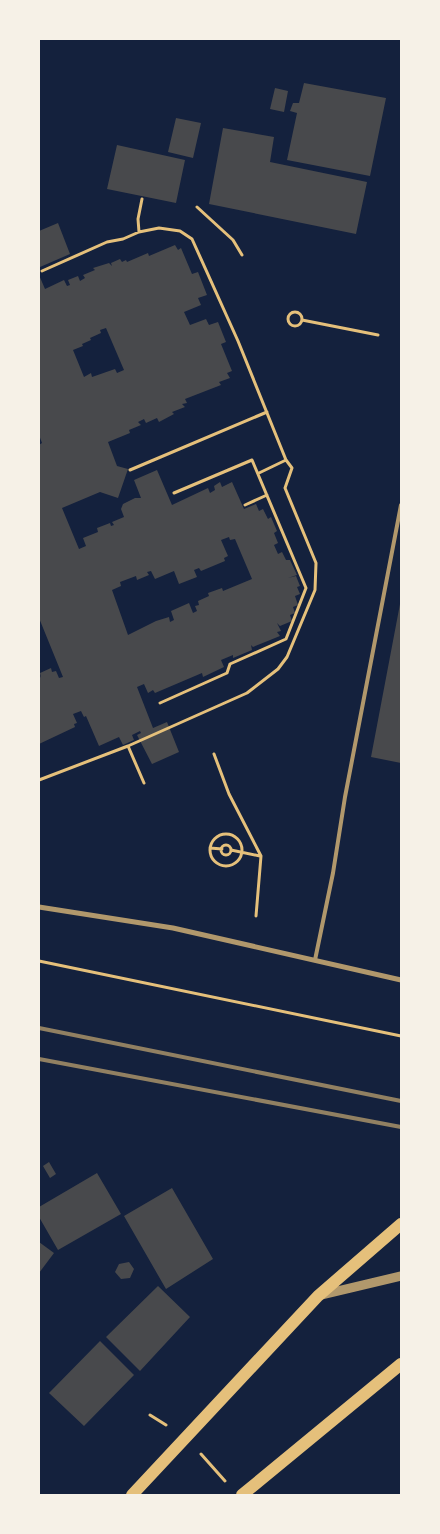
<svg xmlns="http://www.w3.org/2000/svg" width="440" height="1534" font-family="'Open Sans',sans-serif">
<style>
.building{fill:#48494c;fill-rule:evenodd}
.lines{fill:none;stroke-linecap:round;stroke-linejoin:round}
.path{stroke:#e5c07b;stroke-width:3}
.service{stroke:#b1986c;stroke-width:4}
.minor{stroke:#b1986c;stroke-width:5}
.tertiary{stroke:#b1986c;stroke-width:9}
.primary{stroke:#e5c07b;stroke-width:12}
.rail{stroke:#918062;stroke-width:4}
</style>
<rect width="100%" height="100%" fill="#14213d"/>
<path class="building" d="M 304,83 L 386,98 L 370,176 L 287,160 L 297,113 L 290,111 L 293,103 L 299,103 Z
M 275,88 L 288,91 L 284,112 L 270,109 Z
M 176,118 L 201,123 L 193,158 L 168,152 Z
M 223,128 L 274,137 L 270,162 L 367,182 L 356,234 L 209,204 Z
M 117,145 L 185,160 L 176,203 L 107,189 Z
M 58,223 L 70,254 L 40,267 L 39,231 Z
M 175,245 L 178,250 L 181,248 L 192,274 L 198,272 L 207,295 L 198,298 L 201,305 L 184,312 L 190,325 L 206,319 L 209,325 L 218,322 L 226,342 L 221,344 L 232,371 L 227,373 L 230,378 L 219,382 L 221,385 L 185,399 L 187,403 L 182,404 L 185,407 L 172,412 L 174,414 L 159,422 L 157,418 L 146,423 L 144,419 L 138,422 L 141,425 L 129,430 L 130,433 L 108,442 L 117,466 L 128,469 L 118,498 L 100,492 L 62,508 L 79,549 L 86,546 L 83,538 L 98,532 L 97,528 L 110,523 L 111,526 L 114,525 L 112,522 L 124,517 L 121,509 L 123,504 L 135,498 L 141,498 L 134,480 L 157,470 L 172,505 L 208,488 L 210,493 L 215,490 L 214,486 L 220,482 L 222,487 L 232,482 L 244,509 L 256,504 L 259,511 L 263,509 L 268,519 L 271,517 L 277,531 L 274,533 L 278,543 L 274,545 L 278,554 L 282,552 L 286,560 L 290,560 L 297,575 L 288,578 L 296,576 L 300,586 L 297,587 L 300,594 L 295,596 L 298,605 L 293,607 L 295,613 L 290,615 L 292,621 L 280,626 L 277,623 L 281,631 L 277,632 L 280,636 L 253,647 L 251,645 L 252,650 L 233,658 L 233,655 L 221,660 L 224,667 L 203,677 L 202,673 L 155,693 L 153,690 L 148,693 L 144,684 L 137,687 L 153,728 L 167,722 L 179,752 L 152,764 L 137,735 L 141,733 L 140,731 L 132,735 L 134,740 L 123,745 L 119,737 L 99,746 L 86,716 L 84,717 L 81,711 L 73,714 L 77,723 L 74,724 L 75,727 L 39,744 L 39,674 L 41,678 L 40,673 L 51,668 L 52,672 L 56,671 L 59,678 L 63,677 L 39,618 L 39,445 L 42,443 L 39,435 L 39,275 L 45,289 L 64,280 L 67,286 L 70,285 L 68,280 L 78,276 L 80,281 L 85,278 L 83,275 L 95,270 L 93,268 L 109,263 L 112,266 L 111,263 L 120,259 L 122,262 L 126,260 L 127,262 L 148,253 L 149,256 ZM 106,328 L 124,370 L 117,373 L 115,369 L 92,377 L 91,373 L 84,377 L 73,350 L 83,346 L 82,344 L 91,340 L 90,338 L 101,333 L 100,330 ZM 229,537 L 230,540 L 235,539 L 252,579 L 223,591 L 222,588 L 208,593 L 209,596 L 198,601 L 199,605 L 195,606 L 197,611 L 193,613 L 189,603 L 171,611 L 174,620 L 170,622 L 169,617 L 156,621 L 128,635 L 112,590 L 121,586 L 120,582 L 136,576 L 137,580 L 149,575 L 147,572 L 151,571 L 155,579 L 174,571 L 179,584 L 197,577 L 194,570 L 199,568 L 201,571 L 225,561 L 224,558 L 228,556 L 221,540 Z
M 400,604 L 401,604 L 401,763 L 371,757 Z
M 49,1162 L 56,1174 L 50,1178 L 43,1166 Z
M 97,1173 L 121,1214 L 58,1250 L 39,1217 L 39,1207 Z
M 172,1188 L 213,1259 L 166,1289 L 124,1216 Z
M 39,1242 L 54,1253 L 39,1273 Z
M 129,1262 L 134,1269 L 130,1278 L 121,1279 L 115,1272 L 119,1264 Z
M 158,1286 L 190,1317 L 140,1371 L 106,1337 Z
M 100,1341 L 134,1375 L 84,1426 L 49,1393 Z"/>
<g class="lines">
<path class="path" d="M 197,207 L 233,240 L 242,255
M 139,232 L 138,219 L 142,199
M288 319a7 7 0 1 1 14 0a7 7 0 1 1-14 0Z
M 302,320 L 378,335
M 130,470 L 267,412
M 259,473 L 286,460
M 245,505 L 267,495
M 160,703 L 227,673 L 230,664 L 286,639 L 306,588 L 252,460 L 174,493
M 128,746 L 144,783
M 214,754 L 229,794 L 261,856 L 256,916
M 39,780 L 128,746 L 247,693 L 278,669 L 287,657 L 315,590 L 316,563 L 285,488 L 292,468 L 286,460 L 238,341 L 192,239 L 180,231 L 159,228 L 139,232 L 123,239 L 107,242 L 42,271
M210 850a16 16 0 1 1 32 0a16 16 0 1 1-32 0Z
M221 850a5 5 0 1 1 10 0a5 5 0 1 1-10 0Z
M 210,848 L 222,849
M 231,850 L 260,856
M 39,961 L 401,1036
M 150,1415 L 166,1425
M 201,1454 L 225,1481"/>
<path class="service" d="M 315,960 L 333,873 L 345,797 L 401,505"/>
<path class="minor" d="M 39,907 L 173,928 L 401,980"/>
<path class="tertiary" d="M 321,1295 L 401,1276"/>
<path class="primary" d="M 132,1495 L 318,1296 L 401,1224
M 242,1495 L 401,1364"/>
<path class="rail" d="M 39,1028 L 401,1101
M 39,1059 L 401,1127"/>
</g>
<rect width="440" height="1534" fill="none" stroke="#f6f1e7" stroke-width="80"/>
</svg>
